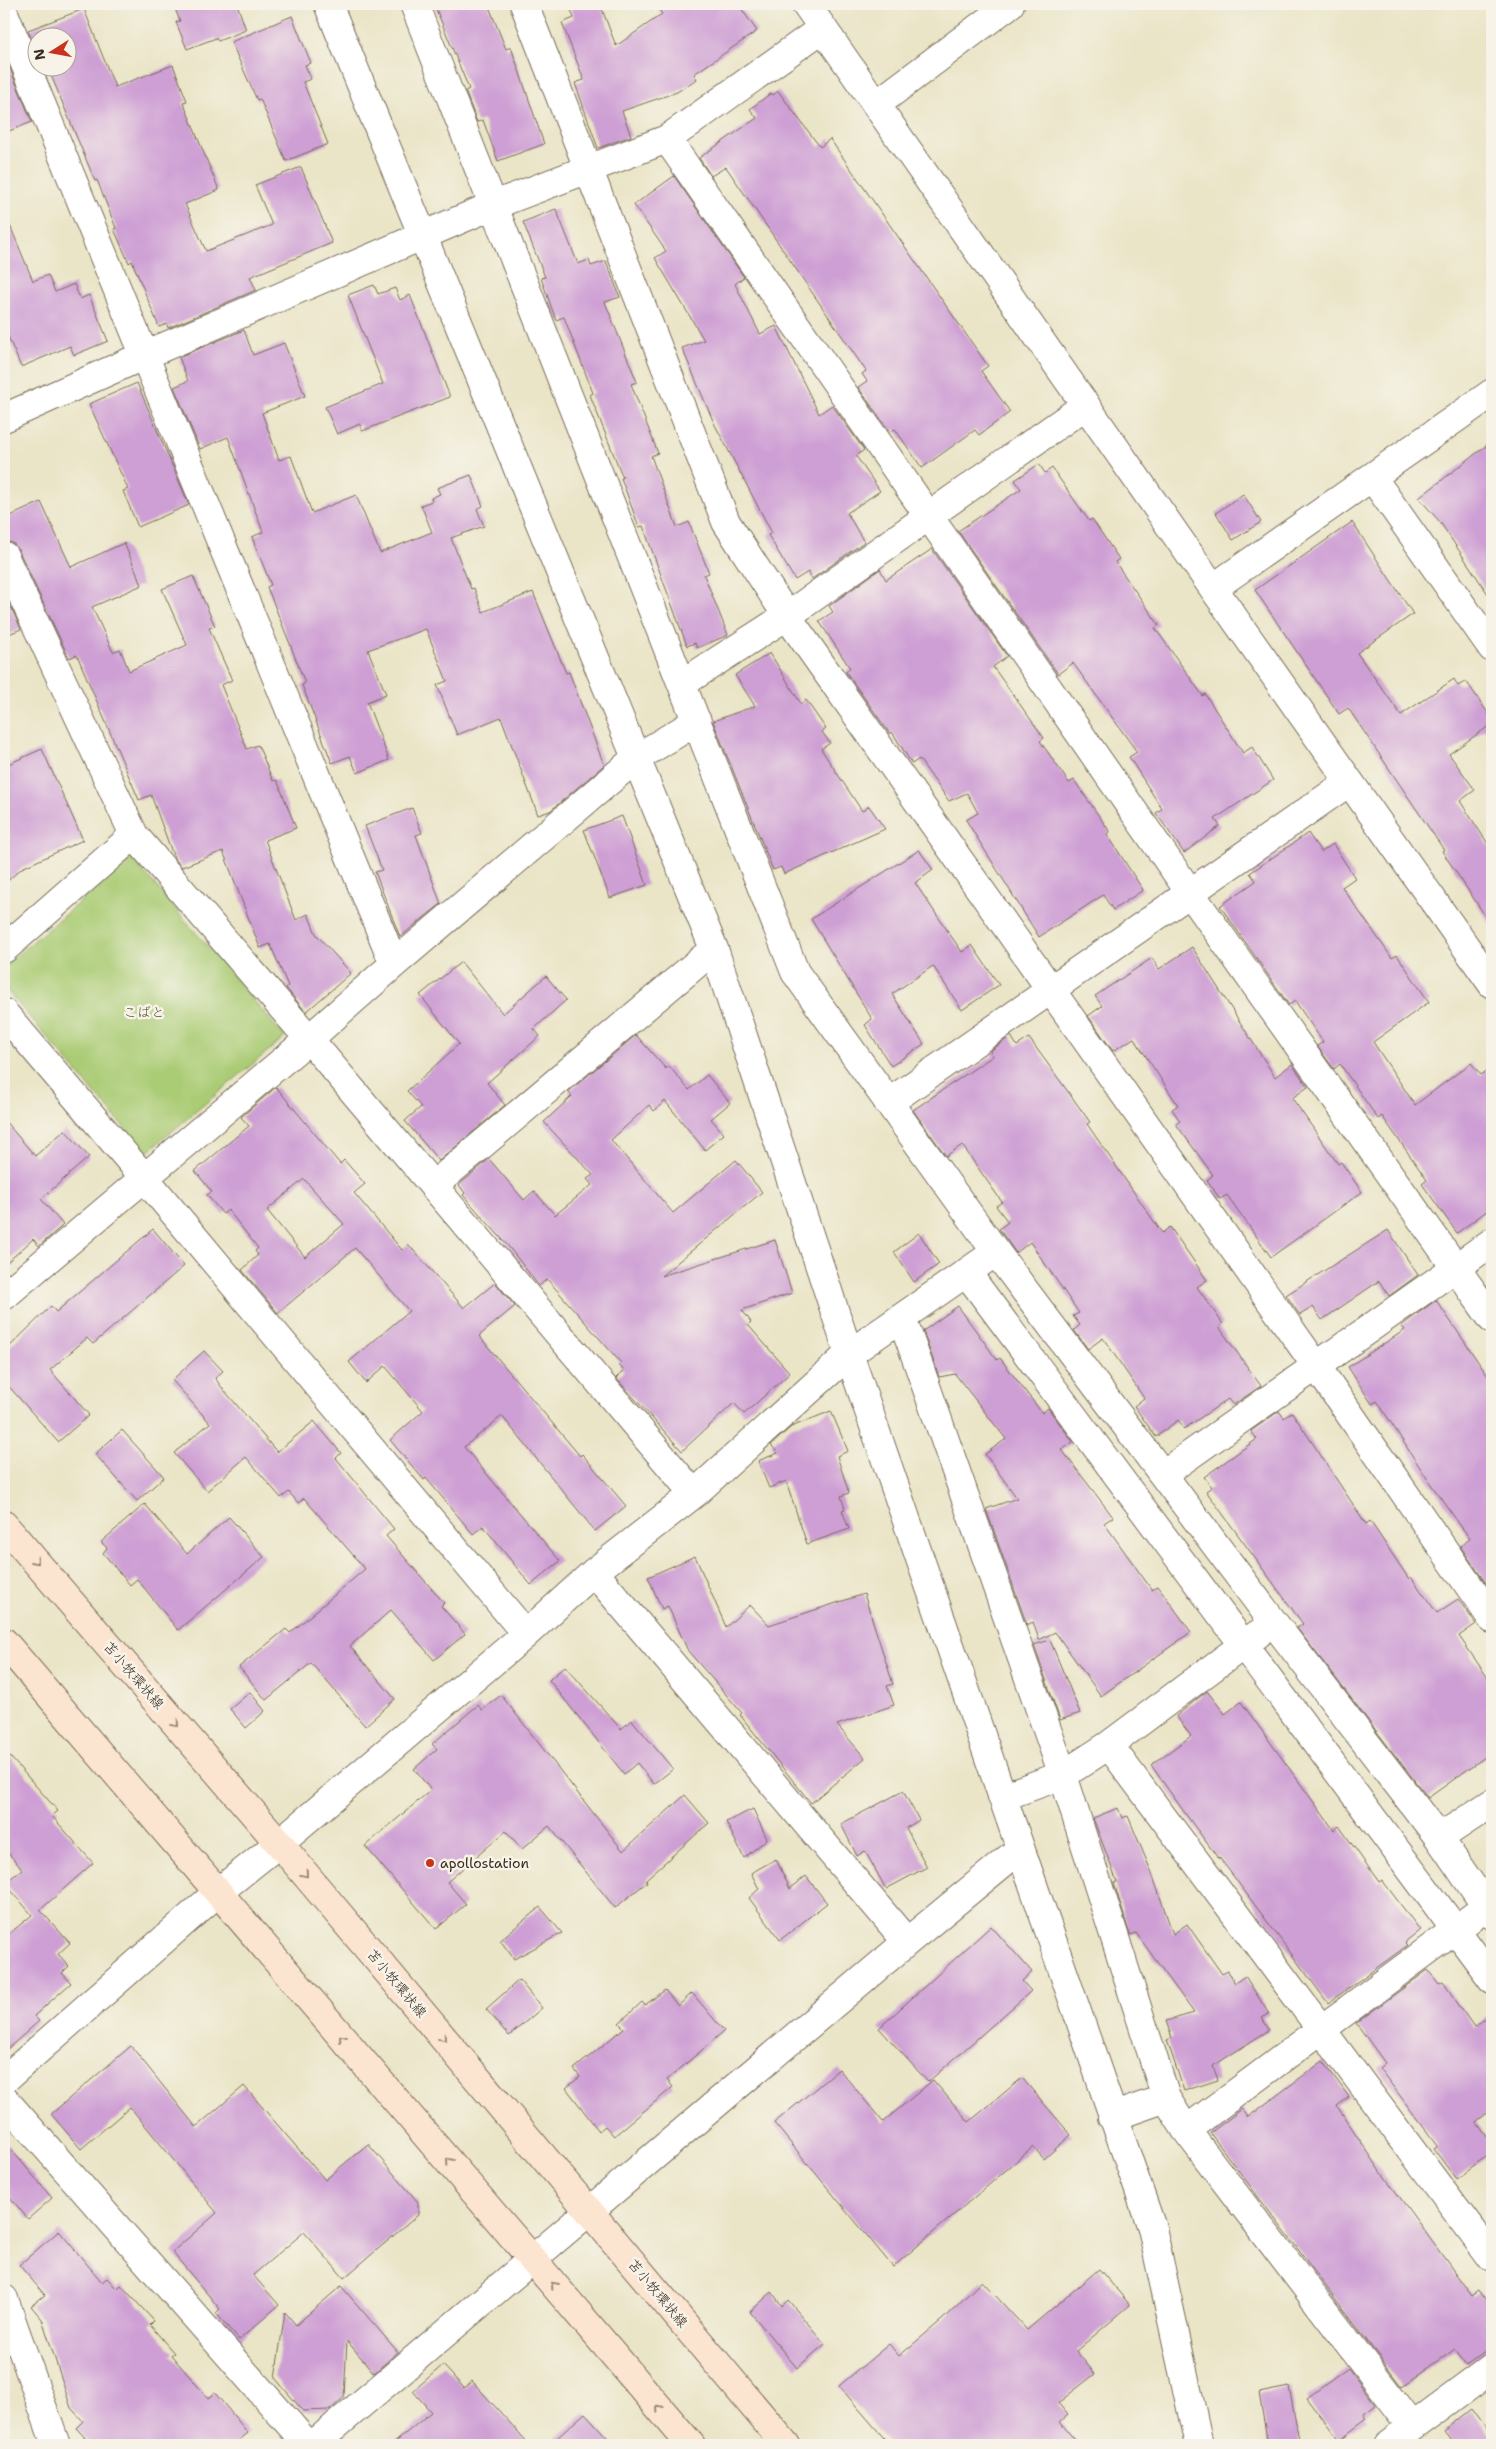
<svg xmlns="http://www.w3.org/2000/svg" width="1496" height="2449" font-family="'Shantell Sans','Klee One',sans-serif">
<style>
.green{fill:#aacc75;stroke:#727b4a}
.building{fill:#ce9fd4;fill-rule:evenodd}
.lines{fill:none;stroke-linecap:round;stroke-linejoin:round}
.minor-casing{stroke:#786b59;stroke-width:30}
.secondary-casing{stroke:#786b59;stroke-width:30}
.minor{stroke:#fff;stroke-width:28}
.secondary{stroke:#fce5d0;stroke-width:28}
.oneway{stroke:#9c8877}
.poi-dot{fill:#c8321e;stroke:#f7f3e8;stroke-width:2}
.labels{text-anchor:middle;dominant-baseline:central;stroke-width:5;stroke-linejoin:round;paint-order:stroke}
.park-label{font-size:14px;fill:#575234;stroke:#f7f3e8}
.street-label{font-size:14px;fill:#3b2a1e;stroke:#f7f3e8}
.poi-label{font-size:14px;fill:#3b2a1e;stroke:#f7f3e8;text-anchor:start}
</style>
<rect width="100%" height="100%" fill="#f7f3e8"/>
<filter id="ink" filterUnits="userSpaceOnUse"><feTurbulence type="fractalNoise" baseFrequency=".02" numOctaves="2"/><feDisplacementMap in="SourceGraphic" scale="10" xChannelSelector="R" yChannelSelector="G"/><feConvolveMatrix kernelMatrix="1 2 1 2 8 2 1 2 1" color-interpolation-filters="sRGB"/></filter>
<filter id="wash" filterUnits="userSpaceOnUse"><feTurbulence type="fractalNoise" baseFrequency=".0096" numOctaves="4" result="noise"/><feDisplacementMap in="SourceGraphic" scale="20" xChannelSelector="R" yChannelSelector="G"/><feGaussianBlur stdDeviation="1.12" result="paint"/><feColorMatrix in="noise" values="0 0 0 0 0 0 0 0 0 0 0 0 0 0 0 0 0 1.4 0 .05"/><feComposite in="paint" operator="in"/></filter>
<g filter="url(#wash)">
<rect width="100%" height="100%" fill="#eae5c7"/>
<path class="green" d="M 132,858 L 285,1037 L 146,1153 L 4,987 L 4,966 Z"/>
<g id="blocks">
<path class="building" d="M 173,4 L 237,4 L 246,30 L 218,41 L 216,38 L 187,49 L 176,22 L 180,21 Z
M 434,4 L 488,4 L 506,49 L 511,47 L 544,144 L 498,161 L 483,120 L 477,122 L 465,91 L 469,89 Z
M 569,4 L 600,4 L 616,46 L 662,14 L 654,4 L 738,4 L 757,31 L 694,74 L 697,79 L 677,92 L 622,111 L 631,136 L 598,148 L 575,83 L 584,80 L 562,23 L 574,18 Z
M 84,9 L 115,87 L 173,65 L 187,101 L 183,102 L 219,190 L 185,204 L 206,251 L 272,225 L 255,185 L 301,167 L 332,243 L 250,277 L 256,290 L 168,328 L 167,324 L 159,327 L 132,261 L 129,263 L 114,229 L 116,228 L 97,180 L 95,181 L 48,68 L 68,68 L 68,38 L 38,38 L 38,54 L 28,30 Z
M 292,16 L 311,63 L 305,65 L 311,79 L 303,82 L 328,144 L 286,161 L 260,99 L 257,100 L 231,42 Z
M 4,54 L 32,122 L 4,133 Z
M 778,91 L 820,147 L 830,139 L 988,366 L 981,371 L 1010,412 L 979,435 L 975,430 L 922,468 L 895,429 L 890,432 L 858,387 L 867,381 L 862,374 L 866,371 L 726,167 L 711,176 L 699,158 L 757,118 L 750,109 L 771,93 L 773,95 Z
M 674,176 L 744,277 L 735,284 L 760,334 L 776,326 L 819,414 L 832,405 L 864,450 L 856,456 L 880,491 L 847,513 L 864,542 L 812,579 L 808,572 L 795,580 L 768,535 L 772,533 L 714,423 L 682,348 L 704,340 L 655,258 L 666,251 L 634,205 Z
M 556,209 L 578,264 L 589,260 L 591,266 L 606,261 L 620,297 L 605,302 L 637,382 L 631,384 L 658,453 L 651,456 L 677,527 L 689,522 L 709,573 L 704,575 L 728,635 L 697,648 L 695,643 L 687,646 L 643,526 L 639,527 L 621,478 L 623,478 L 590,395 L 593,393 L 564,317 L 556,320 L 541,278 L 545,277 L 523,222 Z
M 4,211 L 33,281 L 48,275 L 55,292 L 74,284 L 80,299 L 89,295 L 108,341 L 74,355 L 70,346 L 21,367 L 4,327 Z
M 374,285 L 378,294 L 395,288 L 400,300 L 410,295 L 450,397 L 362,431 L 360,424 L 337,434 L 325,407 L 383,384 L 348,295 Z
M 244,330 L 253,355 L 284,343 L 305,396 L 262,413 L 279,460 L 291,456 L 312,513 L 356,495 L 380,553 L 432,532 L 421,505 L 432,501 L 431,498 L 440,494 L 437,488 L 471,475 L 483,506 L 477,509 L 484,526 L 451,538 L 471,589 L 474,588 L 483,612 L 533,592 L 566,673 L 569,672 L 604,765 L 550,811 L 538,815 L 501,717 L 457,735 L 437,685 L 447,681 L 426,629 L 368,650 L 386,694 L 367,702 L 389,760 L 357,773 L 350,756 L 332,763 L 302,685 L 305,683 L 290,644 L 267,587 L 271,585 L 252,537 L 263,532 L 228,437 L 200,449 L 174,387 L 188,381 L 179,357 Z
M 137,383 L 189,505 L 138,527 L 123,491 L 128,489 L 89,404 Z
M 1492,441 L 1492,600 L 1440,522 L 1419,498 Z
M 1039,464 L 1045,473 L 1052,468 L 1089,521 L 1092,519 L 1119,559 L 1115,562 L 1159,625 L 1155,628 L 1203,696 L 1205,694 L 1243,753 L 1252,747 L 1273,780 L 1215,819 L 1220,826 L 1184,853 L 1156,813 L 1162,809 L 1129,757 L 1137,752 L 1073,663 L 1058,674 L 958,531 L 1021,489 L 1015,480 Z
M 1243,494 L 1261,522 L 1233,540 L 1216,513 Z
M 41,502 L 71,567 L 124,543 L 142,585 L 92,607 L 113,652 L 120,649 L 129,671 L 187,645 L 162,589 L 193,576 L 215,626 L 209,628 L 232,680 L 221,685 L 247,749 L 258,745 L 273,781 L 277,780 L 296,828 L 265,840 L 296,920 L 308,914 L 316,934 L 351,973 L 306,1012 L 286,988 L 288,986 L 270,944 L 260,948 L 223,851 L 182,867 L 174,858 L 151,795 L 139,800 L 77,655 L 69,658 L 18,549 L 13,543 L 4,541 L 4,519 Z
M 1352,522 L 1413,614 L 1357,653 L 1401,715 L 1454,679 L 1458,686 L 1466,681 L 1492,719 L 1492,724 L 1449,754 L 1475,790 L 1460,801 L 1492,850 L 1492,926 L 1442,851 L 1444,850 L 1348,708 L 1339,714 L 1255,590 Z
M 932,549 L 1007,656 L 993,667 L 1044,738 L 1040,741 L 1069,783 L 1074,780 L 1110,832 L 1107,834 L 1143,890 L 1113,910 L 1103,895 L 1039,937 L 966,820 L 978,813 L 967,793 L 949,801 L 919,759 L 912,764 L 892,732 L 890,734 L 846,672 L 850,668 L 819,621 L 833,612 L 829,606 L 880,569 L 886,580 Z
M 4,592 L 21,629 L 4,636 Z
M 770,653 L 801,704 L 806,700 L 826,729 L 822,732 L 830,743 L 821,749 L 862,811 L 869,806 L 885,829 L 784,874 L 781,867 L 773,870 L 713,721 L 755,706 L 735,675 Z
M 42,749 L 83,840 L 22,868 L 4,884 L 4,766 Z
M 412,808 L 422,833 L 416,835 L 441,904 L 400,937 L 375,872 L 382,870 L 365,826 Z
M 622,816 L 647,885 L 610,898 L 584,830 Z
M 1308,833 L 1321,852 L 1333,844 L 1355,878 L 1342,887 L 1392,958 L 1397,955 L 1429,1002 L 1373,1042 L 1415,1105 L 1471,1063 L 1481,1075 L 1492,1067 L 1492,1207 L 1457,1233 L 1422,1184 L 1427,1180 L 1382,1116 L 1378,1119 L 1340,1064 L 1334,1069 L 1317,1046 L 1323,1042 L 1295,1001 L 1289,1005 L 1220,906 L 1256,881 L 1250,873 Z
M 919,850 L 933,870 L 915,883 L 962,952 L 972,945 L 999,985 L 962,1010 L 933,966 L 892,994 L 924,1044 L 891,1066 L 865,1025 L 872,1019 L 811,919 Z
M 1192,947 L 1275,1077 L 1292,1064 L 1308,1087 L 1292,1098 L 1338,1164 L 1341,1162 L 1362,1192 L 1271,1257 L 1227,1195 L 1220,1199 L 1207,1180 L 1213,1175 L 1176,1124 L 1180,1121 L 1172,1109 L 1178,1105 L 1134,1038 L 1113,1051 L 1088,1016 L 1102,1006 L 1095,996 L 1152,958 L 1159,969 Z
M 461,962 L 503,1014 L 546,976 L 566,1000 L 534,1029 L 540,1036 L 487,1083 L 505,1105 L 439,1161 L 405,1121 L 421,1107 L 407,1091 L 459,1044 L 420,995 Z
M 636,1035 L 666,1069 L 669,1066 L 689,1090 L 707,1075 L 730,1103 L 711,1119 L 724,1134 L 705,1150 L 665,1101 L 654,1111 L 649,1105 L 611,1140 L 673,1213 L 736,1160 L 762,1192 L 661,1276 L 775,1240 L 792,1293 L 742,1310 L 751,1322 L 748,1325 L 790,1373 L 744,1414 L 734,1403 L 682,1451 L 616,1378 L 624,1371 L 619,1365 L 621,1363 L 547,1279 L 539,1286 L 508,1246 L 463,1195 L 465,1193 L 459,1185 L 489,1159 L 524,1200 L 534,1191 L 555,1215 L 592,1185 L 587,1179 L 593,1175 L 544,1122 L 572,1096 L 568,1092 Z
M 1011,1036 L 1017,1046 L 1029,1038 L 1090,1122 L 1087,1124 L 1162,1233 L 1170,1227 L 1207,1280 L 1197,1287 L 1223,1324 L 1219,1327 L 1261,1386 L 1233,1405 L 1228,1399 L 1184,1429 L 1178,1420 L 1156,1437 L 1134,1406 L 1144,1398 L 1103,1338 L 1088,1349 L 1074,1330 L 1080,1325 L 1073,1316 L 1079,1313 L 1030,1242 L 1016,1253 L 999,1229 L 1008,1222 L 996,1206 L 1002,1202 L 962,1145 L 946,1156 L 913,1110 L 993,1056 L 990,1051 Z
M 276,1087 L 340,1164 L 344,1160 L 365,1184 L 354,1193 L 402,1250 L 408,1244 L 464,1308 L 495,1283 L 515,1306 L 479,1336 L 580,1456 L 582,1454 L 626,1506 L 595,1531 L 502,1416 L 464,1447 L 560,1561 L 531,1585 L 483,1526 L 473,1534 L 426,1478 L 424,1480 L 390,1440 L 423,1411 L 385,1366 L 366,1383 L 349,1362 L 409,1311 L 355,1248 L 278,1313 L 242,1270 L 258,1255 L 255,1251 L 258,1248 L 228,1210 L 223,1214 L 207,1195 L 212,1192 L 195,1171 L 249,1126 L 241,1117 ZM 304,1179 L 344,1224 L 305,1257 L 267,1210 Z
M 4,1120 L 35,1156 L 65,1130 L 89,1157 L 41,1199 L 63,1225 L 39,1246 L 33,1239 L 4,1265 Z
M 153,1229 L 184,1266 L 93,1344 L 87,1338 L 50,1370 L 89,1415 L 58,1442 L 4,1381 L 4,1352 L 51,1306 L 56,1312 Z
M 1388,1230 L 1418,1275 L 1389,1296 L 1379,1281 L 1322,1320 L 1313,1307 L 1300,1315 L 1286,1295 Z
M 919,1233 L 939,1264 L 914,1282 L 894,1252 Z
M 1436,1300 L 1492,1382 L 1492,1592 L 1460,1546 L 1470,1539 L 1428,1480 L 1377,1401 L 1372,1404 L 1348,1367 L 1405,1330 L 1401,1326 Z
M 958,1306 L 997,1360 L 1000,1358 L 1042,1413 L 1048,1408 L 1073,1442 L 1062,1450 L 1113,1517 L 1104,1523 L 1152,1590 L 1158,1586 L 1191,1632 L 1101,1696 L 1055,1632 L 1039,1640 L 1033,1622 L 1027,1625 L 986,1509 L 1017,1498 L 985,1454 L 1006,1439 L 955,1374 L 939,1377 L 923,1331 Z
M 204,1351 L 223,1371 L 215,1378 L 223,1389 L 277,1452 L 314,1421 L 341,1453 L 336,1458 L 394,1529 L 386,1536 L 444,1603 L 441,1606 L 465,1634 L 434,1660 L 391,1610 L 350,1646 L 395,1699 L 365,1726 L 311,1663 L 266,1700 L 239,1667 L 286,1629 L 290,1633 L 365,1569 L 304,1498 L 298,1503 L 289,1492 L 281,1498 L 246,1457 L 207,1491 L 174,1453 L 210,1423 L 172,1380 Z
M 831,1411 L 848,1451 L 837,1456 L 849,1493 L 841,1496 L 845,1509 L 842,1510 L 849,1529 L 807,1544 L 786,1481 L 769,1488 L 758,1461 L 778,1453 L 771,1445 L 791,1427 Z
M 1279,1411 L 1284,1418 L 1292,1412 L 1366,1524 L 1370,1521 L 1409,1579 L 1411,1577 L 1437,1613 L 1458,1599 L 1476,1624 L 1459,1636 L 1492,1684 L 1492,1752 L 1428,1798 L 1297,1628 L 1303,1624 L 1206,1491 L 1212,1487 L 1204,1477 L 1257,1439 L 1251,1431 Z
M 122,1430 L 164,1477 L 137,1501 L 95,1454 Z
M 145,1504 L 187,1554 L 229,1517 L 264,1557 L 178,1630 L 137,1579 L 130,1585 L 103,1553 L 107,1548 L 101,1542 Z
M 695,1556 L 726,1627 L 750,1605 L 769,1625 L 864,1594 L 893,1684 L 887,1686 L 894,1705 L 837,1725 L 865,1758 L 811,1803 L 740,1715 L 742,1713 L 688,1651 L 668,1606 L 662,1609 L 648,1577 Z
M 1050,1640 L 1080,1713 L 1060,1720 L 1034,1645 Z
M 565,1666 L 621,1729 L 632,1720 L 673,1769 L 654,1784 L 637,1763 L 624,1774 L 549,1680 Z
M 1207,1691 L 1225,1714 L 1241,1702 L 1334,1830 L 1339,1826 L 1379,1882 L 1382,1880 L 1420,1930 L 1405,1942 L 1408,1945 L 1328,2003 L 1219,1857 L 1218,1858 L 1187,1816 L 1151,1765 L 1191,1736 L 1176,1716 Z
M 250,1692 L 265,1711 L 246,1728 L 230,1709 Z
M 501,1695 L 623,1851 L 685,1795 L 709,1823 L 646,1879 L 647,1882 L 615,1908 L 549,1826 L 522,1849 L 506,1831 L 447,1882 L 466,1904 L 436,1929 L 365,1846 L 431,1790 L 414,1769 L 437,1749 L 432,1744 L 478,1705 L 482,1710 Z
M 4,1750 L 58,1811 L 52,1816 L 93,1863 L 40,1910 L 70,1943 L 58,1954 L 69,1966 L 62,1973 L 71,1983 L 34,2016 L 39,2021 L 4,2052 L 4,1938 L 32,1915 L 5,1883 L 22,1869 L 4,1848 Z
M 903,1791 L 919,1820 L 906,1828 L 927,1867 L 886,1889 L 865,1851 L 857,1856 L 841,1824 Z
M 1118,1808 L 1122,1818 L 1128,1816 L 1151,1871 L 1173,1934 L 1187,1924 L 1222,1974 L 1228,1971 L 1235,1983 L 1245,1976 L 1269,2014 L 1262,2018 L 1269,2030 L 1213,2066 L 1218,2080 L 1184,2091 L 1167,2040 L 1172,2038 L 1166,2021 L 1194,2013 L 1136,1933 L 1130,1935 L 1114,1883 L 1117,1882 L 1093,1818 Z
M 753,1809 L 767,1839 L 744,1858 L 726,1822 Z
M 776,1859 L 790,1889 L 806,1876 L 827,1903 L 780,1940 L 749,1898 L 759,1889 L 751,1873 Z
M 540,1907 L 562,1933 L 514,1959 L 500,1940 Z
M 991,1926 L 1032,1972 L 1022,1981 L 1031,1991 L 928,2082 L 879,2028 Z
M 1428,1970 L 1439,1984 L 1443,1982 L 1474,2027 L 1492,2013 L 1492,2109 L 1476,2122 L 1492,2144 L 1492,2152 L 1456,2179 L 1433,2148 L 1437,2145 L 1379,2068 L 1385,2063 L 1356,2023 Z
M 519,1980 L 542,2008 L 509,2036 L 486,2009 Z
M 665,1990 L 678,2006 L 692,1993 L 724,2031 L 667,2080 L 673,2087 L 614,2136 L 605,2126 L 599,2131 L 566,2088 L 580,2077 L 574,2069 L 624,2028 L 619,2023 L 642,2002 L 645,2005 Z
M 131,2046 L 196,2127 L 244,2086 L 325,2180 L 368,2144 L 418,2202 L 418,2215 L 344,2278 L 304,2232 L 253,2275 L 279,2305 L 239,2340 L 216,2313 L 220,2309 L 172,2252 L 217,2213 L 130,2107 L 81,2149 L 51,2114 Z
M 1323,2061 L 1349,2097 L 1337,2106 L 1382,2173 L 1472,2296 L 1479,2291 L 1492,2310 L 1492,2347 L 1467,2365 L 1455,2349 L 1402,2387 L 1210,2133 L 1242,2109 L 1248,2117 Z
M 839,2069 L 883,2122 L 933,2080 L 969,2122 L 1022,2078 L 1071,2135 L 1044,2159 L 1033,2147 L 893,2267 L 774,2123 Z
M 4,2141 L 52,2198 L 28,2219 L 4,2190 Z
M 59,2231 L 102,2282 L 107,2278 L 117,2289 L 121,2285 L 154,2321 L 150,2325 L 174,2353 L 171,2355 L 208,2398 L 215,2393 L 248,2433 L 233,2445 L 92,2445 L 76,2428 L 83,2421 L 71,2408 L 42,2319 L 31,2306 L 45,2295 L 19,2265 Z
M 1099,2269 L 1130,2305 L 1076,2351 L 1095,2374 L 1058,2403 L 1068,2415 L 1060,2422 L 1079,2445 L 890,2445 L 839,2386 L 889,2344 L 899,2356 L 943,2319 L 982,2281 L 1027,2330 Z
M 341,2286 L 398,2352 L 374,2373 L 347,2341 L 344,2397 L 330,2410 L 303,2411 L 275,2378 L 285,2312 L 296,2325 Z
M 772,2292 L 782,2306 L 788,2300 L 825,2344 L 797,2368 L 750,2312 Z
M 443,2365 L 464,2388 L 472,2381 L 530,2445 L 392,2445 L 431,2412 L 413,2391 Z
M 1348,2368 L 1376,2405 L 1364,2414 L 1367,2419 L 1339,2440 L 1307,2398 Z
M 1289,2387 L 1300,2445 L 1268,2445 L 1259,2393 Z
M 1471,2410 L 1492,2439 L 1492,2445 L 1455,2445 L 1444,2431 Z
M 585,2413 L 614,2445 L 549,2445 Z"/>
</g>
</g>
<g filter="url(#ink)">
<use href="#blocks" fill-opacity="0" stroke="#786b59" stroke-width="1"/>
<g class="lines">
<g class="minor-casing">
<path id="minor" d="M 328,4 L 714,949 L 849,1354 L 1152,2228 L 1199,2445
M 414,4 L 795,972 L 996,1252 L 1274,1623 L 1439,1838 L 1492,1915
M 524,4 L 726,522 L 787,616 L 1317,1367 L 1492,1619
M 806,4 L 1213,588 L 1492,984
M 4,13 L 394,964
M 877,104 L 1010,4
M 667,139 L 1191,894 L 1492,1319
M 4,418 L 145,355 L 494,205 L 667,139 L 823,28
M 1372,477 L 1492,648
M 4,556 L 134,835 L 309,1039 L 694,1494
M 1213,588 L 1492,393
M 683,683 L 787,616 L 1086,405
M 4,949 L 134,835
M 4,1013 L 143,1176 L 526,1634
M 888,1103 L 1349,782
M 434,1185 L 714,949
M 967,1273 L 1492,1979
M 4,1296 L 309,1039 L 394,964 L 635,759 L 697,721
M 902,1318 L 1063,1775 L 1166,2098 L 1186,2130 L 1412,2426
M 1163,1474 L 1492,1242
M 594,1572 L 907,1942
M 1109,1745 L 1492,2258
M 1002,1797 L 1063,1775 L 1109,1745 L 1258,1634
M 1439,1838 L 1492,1803
M 4,2080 L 217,1893 L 279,1843 L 526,1634 L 594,1572 L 694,1494 L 849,1354 L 996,1252
M 4,2099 L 308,2445
M 1112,2117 L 1166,2098
M 1186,2130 L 1486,1907
M 4,2299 L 56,2445
M 313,2445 L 907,1942 L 1020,1849
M 1388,2445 L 1492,2368"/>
</g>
<g class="secondary-casing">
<path id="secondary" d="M 4,1525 L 279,1843 L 786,2445
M 4,1642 L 691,2445"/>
</g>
<use href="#minor" class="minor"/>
<use href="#secondary" class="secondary"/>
</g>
<defs><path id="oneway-chevron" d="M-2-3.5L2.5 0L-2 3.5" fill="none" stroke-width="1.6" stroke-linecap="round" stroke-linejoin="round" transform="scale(1.25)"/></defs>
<g class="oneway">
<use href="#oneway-chevron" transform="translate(36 1561) rotate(49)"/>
<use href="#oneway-chevron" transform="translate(176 1724) rotate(49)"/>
<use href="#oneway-chevron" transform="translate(305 1874) rotate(50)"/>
<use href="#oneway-chevron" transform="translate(342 2038) rotate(-131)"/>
<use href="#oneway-chevron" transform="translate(443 2038) rotate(50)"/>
<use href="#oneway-chevron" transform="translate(449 2161) rotate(-131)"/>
<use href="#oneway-chevron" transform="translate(554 2285) rotate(-131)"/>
<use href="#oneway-chevron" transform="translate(659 2408) rotate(-131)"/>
</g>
</g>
<circle class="poi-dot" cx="430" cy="1863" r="5"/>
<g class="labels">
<g class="park-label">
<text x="144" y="1012">こばと</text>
</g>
<g class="street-label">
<text transform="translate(134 1675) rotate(49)">苫小牧環状線</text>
<text transform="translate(397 1983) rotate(50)">苫小牧環状線</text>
<text transform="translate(658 2293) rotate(50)">苫小牧環状線</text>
</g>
<g class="poi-label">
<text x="440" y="1863">apollostation</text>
</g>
</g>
<rect width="1496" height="2449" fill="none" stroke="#f7f3e8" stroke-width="20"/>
<g transform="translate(52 52) rotate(259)"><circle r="24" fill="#f7f3e8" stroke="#aca397"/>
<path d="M0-4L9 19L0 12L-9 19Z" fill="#c8321e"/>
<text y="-8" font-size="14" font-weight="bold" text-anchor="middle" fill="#3b2a1e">N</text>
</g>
</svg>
